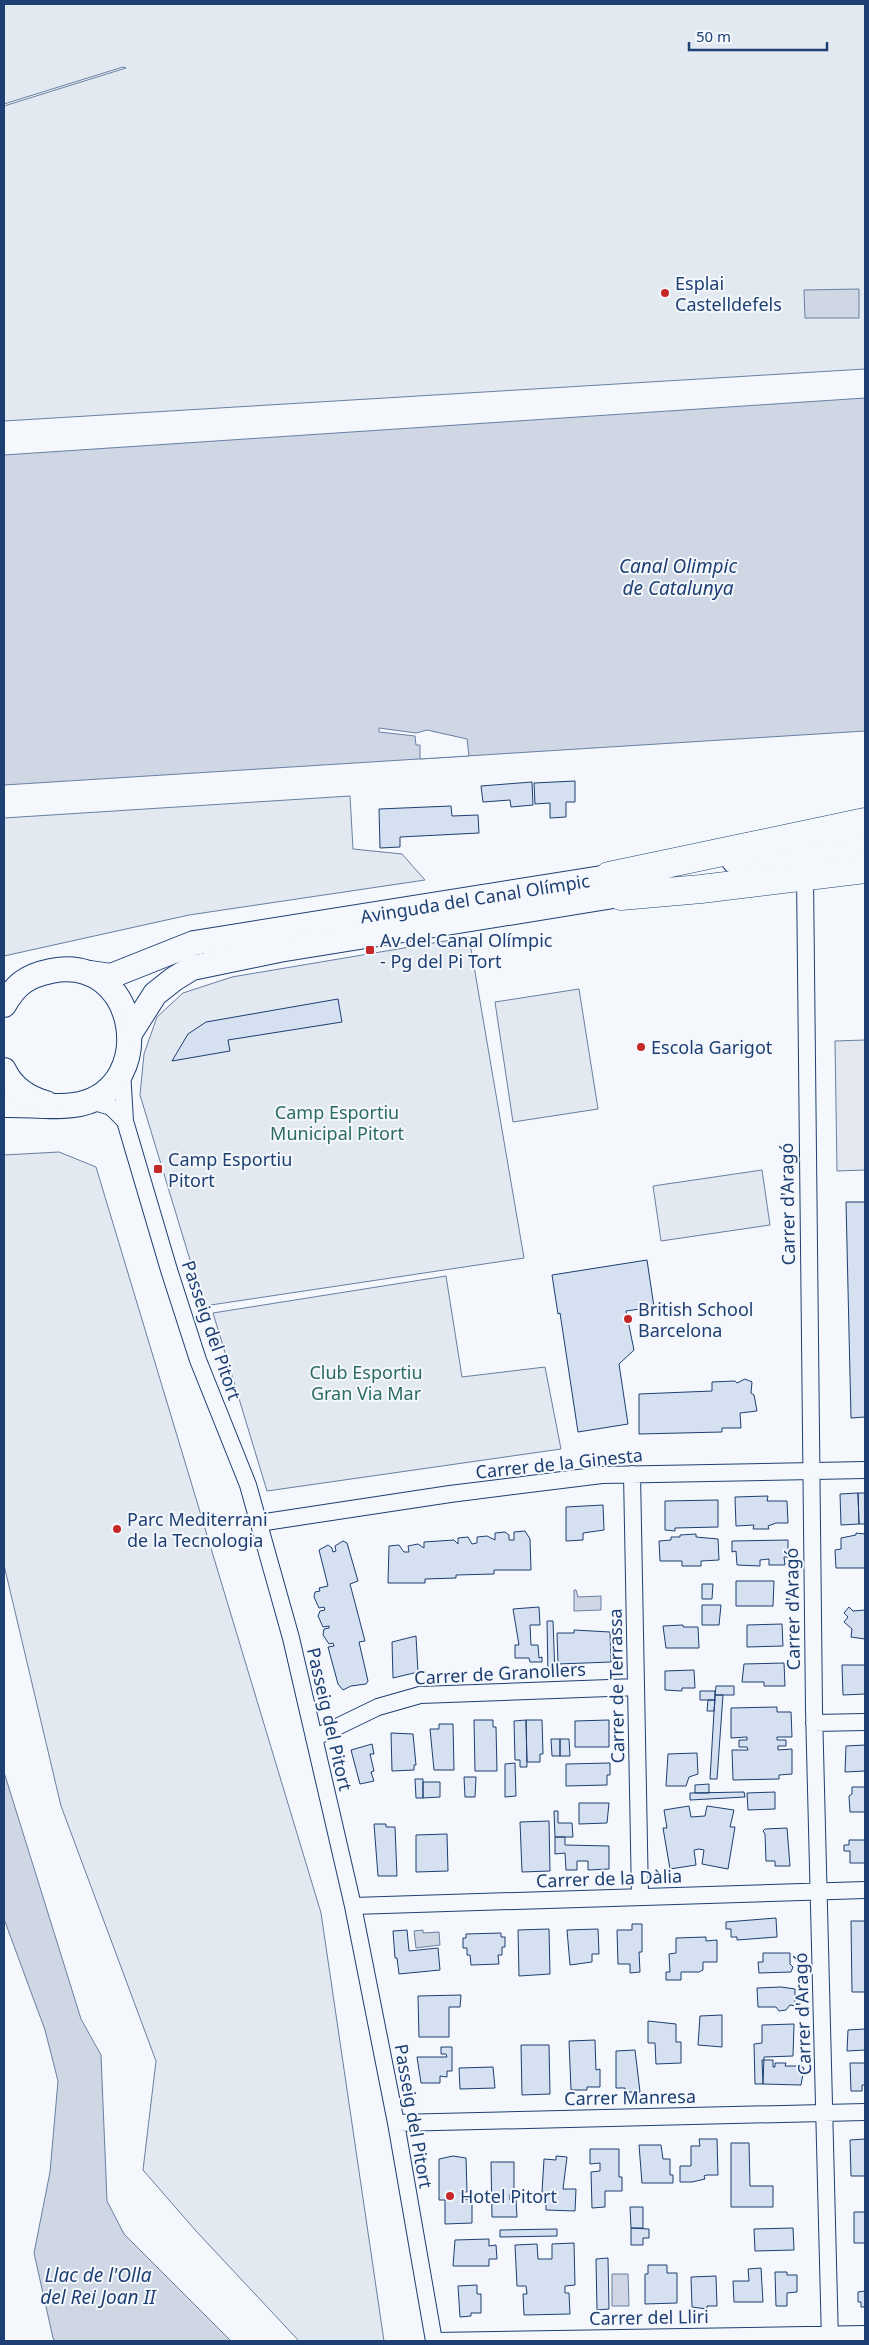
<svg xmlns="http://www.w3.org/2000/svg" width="869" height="2345" font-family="'Noto Sans',sans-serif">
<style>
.green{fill:#e3e9f0;stroke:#687fa3}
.parking{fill:#e3e8f0;stroke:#687fa3}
.water{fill:#cfd7e4;stroke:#687fa3}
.pier{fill:#f4f7fb;stroke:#687fa3}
.building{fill:#d5e0f0;stroke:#1d3f73}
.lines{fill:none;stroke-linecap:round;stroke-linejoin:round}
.street-casing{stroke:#1d3f73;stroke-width:18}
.secondary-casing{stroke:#1d3f73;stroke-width:26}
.highway-casing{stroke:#1d3f73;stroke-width:29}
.street{stroke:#f4f7fb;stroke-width:16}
.secondary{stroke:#f4f7fb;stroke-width:24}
.highway{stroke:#f4f7fb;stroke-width:28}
.poi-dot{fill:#c62828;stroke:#f4f7fb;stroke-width:2}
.labels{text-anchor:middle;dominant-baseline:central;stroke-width:4;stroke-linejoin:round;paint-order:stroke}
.poi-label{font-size:18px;fill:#1d3f73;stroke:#f4f7fb;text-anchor:start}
.street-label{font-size:18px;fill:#1d3f73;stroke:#f4f7fb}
.park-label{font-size:18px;fill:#2c6c60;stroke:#f4f7fb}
.water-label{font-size:19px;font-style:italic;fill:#1d3f73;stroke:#f4f7fb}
</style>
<rect width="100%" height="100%" fill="#f4f7fb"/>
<path class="green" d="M 4,4 L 865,4 L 865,369 L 4,421 L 4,106 L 126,68 L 123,67 L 4,104 Z
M 350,796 L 353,849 L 402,854 L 425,880 L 189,915 L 4,956 L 4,818 Z
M 469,937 L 524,1258 L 204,1306 L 140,1095 L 144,1054 L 157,1017 L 183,993 L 232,977 Z
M 579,989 L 598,1109 L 513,1122 L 495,1002 Z
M 59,1152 L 96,1167 L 321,1913 L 384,2341 L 299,2341 L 196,2231 L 143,2170 L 156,2061 L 61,1806 L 4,1565 L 4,1155 Z
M 762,1170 L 770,1225 L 661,1241 L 653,1186 Z
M 446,1276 L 462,1377 L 545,1367 L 561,1449 L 267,1491 L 213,1313 Z"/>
<path class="parking" d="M 865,1040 L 865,1170 L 837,1171 L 835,1041 Z"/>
<path class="water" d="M 859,289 L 859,318 L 805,318 L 804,290 Z
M 865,398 L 865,731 L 4,785 L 4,455 Z
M 574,1590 L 576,1590 L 578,1597 L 601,1596 L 601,1610 L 574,1611 Z
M 4,1772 L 81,2019 L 101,2055 L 107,2201 L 124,2234 L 231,2341 L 55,2341 L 53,2338 L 34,2253 L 50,2172 L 58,2081 L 45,2030 L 4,1919 Z
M 423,1930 L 423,1933 L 439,1932 L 440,1945 L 416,1948 L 414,1931 Z
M 612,2274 L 628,2274 L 629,2306 L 612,2306 Z"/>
<path class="pier" d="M 379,728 L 416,733 L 427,730 L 467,739 L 469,756 L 420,759 L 420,745 L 416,745 L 415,736 L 379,732 Z"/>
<path class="building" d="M 575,781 L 575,802 L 566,802 L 566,817 L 550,818 L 550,803 L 535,804 L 534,783 Z
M 532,782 L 533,805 L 511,807 L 510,800 L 483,802 L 481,786 Z
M 451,806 L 452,816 L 478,815 L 479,833 L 400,837 L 400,847 L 380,848 L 379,809 Z
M 338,999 L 342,1022 L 228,1040 L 230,1051 L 172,1061 L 188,1034 L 206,1022 Z
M 846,1202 L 865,1202 L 865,1417 L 851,1418 Z
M 647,1260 L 654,1307 L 626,1311 L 634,1350 L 619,1364 L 628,1424 L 578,1432 L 560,1313 L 558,1314 L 552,1275 Z
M 745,1379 L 752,1382 L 751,1393 L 754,1395 L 757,1411 L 740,1413 L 741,1428 L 722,1428 L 722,1432 L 639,1434 L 639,1394 L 712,1391 L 712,1382 L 735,1381 L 737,1383 Z
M 858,1493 L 859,1524 L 841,1525 L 840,1494 Z
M 858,1493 L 865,1493 L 865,1524 L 859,1524 Z
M 768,1496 L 767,1501 L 787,1501 L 788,1523 L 776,1523 L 768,1526 L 769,1529 L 753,1529 L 754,1525 L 736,1526 L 735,1497 Z
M 718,1500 L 718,1527 L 675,1528 L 675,1531 L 665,1530 L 665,1501 Z
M 603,1505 L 604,1530 L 583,1533 L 583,1540 L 566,1541 L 566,1507 Z
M 525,1531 L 530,1539 L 531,1570 L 494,1570 L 494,1574 L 456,1575 L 456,1578 L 425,1579 L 425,1583 L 388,1583 L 389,1546 L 399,1545 L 404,1552 L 409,1552 L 408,1546 L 418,1544 L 424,1548 L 424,1542 L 454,1540 L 458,1544 L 458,1538 L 468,1537 L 472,1544 L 477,1543 L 477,1537 L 487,1536 L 495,1540 L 495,1533 L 505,1532 L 509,1535 L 509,1540 L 514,1540 L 514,1532 Z
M 856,1533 L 865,1534 L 865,1568 L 836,1568 L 835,1550 L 841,1549 L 841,1538 L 856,1535 Z
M 696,1534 L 696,1537 L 718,1539 L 719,1560 L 701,1561 L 701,1566 L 682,1566 L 682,1561 L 660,1561 L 659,1541 L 671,1540 L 671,1537 L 680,1537 L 680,1535 Z
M 788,1540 L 788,1557 L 784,1557 L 785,1565 L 769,1565 L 769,1559 L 760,1560 L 760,1566 L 737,1565 L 736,1551 L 732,1552 L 732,1541 Z
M 343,1541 L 347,1543 L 358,1581 L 350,1584 L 365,1641 L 359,1642 L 368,1681 L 366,1684 L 351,1686 L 343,1690 L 338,1684 L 328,1647 L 334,1646 L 333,1643 L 329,1644 L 323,1635 L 324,1629 L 329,1628 L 329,1626 L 323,1627 L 318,1616 L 320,1611 L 325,1610 L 324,1607 L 319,1608 L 314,1597 L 315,1592 L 320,1591 L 319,1588 L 328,1586 L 319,1550 L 328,1545 L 332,1548 L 333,1552 L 336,1551 L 335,1546 Z
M 736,1581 L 774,1581 L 773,1606 L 736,1606 Z
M 702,1584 L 713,1584 L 712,1599 L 702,1599 Z
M 702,1605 L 721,1605 L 719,1625 L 702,1625 Z
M 539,1607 L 540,1625 L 530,1625 L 531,1645 L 538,1645 L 539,1658 L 542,1657 L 542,1662 L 530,1662 L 529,1658 L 515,1658 L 515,1645 L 519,1645 L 513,1609 Z
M 849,1607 L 853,1611 L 865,1610 L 865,1639 L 851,1637 L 852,1629 L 844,1622 L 848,1617 L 844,1613 Z
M 547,1621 L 553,1621 L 555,1674 L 548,1675 Z
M 782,1624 L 783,1646 L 747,1647 L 747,1625 Z
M 683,1625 L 683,1627 L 698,1627 L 699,1648 L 666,1648 L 663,1626 Z
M 574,1630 L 610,1632 L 611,1662 L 558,1664 L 557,1633 L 574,1633 Z
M 416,1636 L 418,1672 L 393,1678 L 392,1642 Z
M 784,1663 L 785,1686 L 764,1686 L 764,1682 L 742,1682 L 744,1664 Z
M 842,1665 L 865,1665 L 865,1694 L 843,1695 Z
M 694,1670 L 695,1688 L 682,1688 L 682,1691 L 665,1690 L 665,1671 Z
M 716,1686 L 734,1686 L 734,1695 L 715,1695 Z
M 700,1691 L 715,1691 L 715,1700 L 700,1700 Z
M 715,1695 L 723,1695 L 717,1779 L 710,1779 Z
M 708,1700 L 715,1700 L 714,1711 L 707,1711 Z
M 777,1707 L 777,1712 L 791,1712 L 792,1737 L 777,1737 L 777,1740 L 786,1740 L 786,1746 L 778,1746 L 778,1750 L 792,1749 L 792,1774 L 779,1775 L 779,1779 L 733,1780 L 732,1750 L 748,1750 L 747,1747 L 739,1747 L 739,1740 L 747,1740 L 747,1737 L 731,1738 L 731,1708 Z
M 474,1720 L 493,1720 L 493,1727 L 496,1727 L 497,1771 L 475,1771 Z
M 526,1720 L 527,1767 L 520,1767 L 520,1760 L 515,1760 L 514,1721 Z
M 526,1720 L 542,1720 L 543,1754 L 540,1754 L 540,1762 L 527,1762 Z
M 609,1720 L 609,1747 L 575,1747 L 575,1721 Z
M 439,1724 L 453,1724 L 454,1770 L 434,1770 L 430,1729 L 439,1729 Z
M 391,1733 L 413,1734 L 416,1765 L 414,1765 L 414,1770 L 392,1771 Z
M 551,1739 L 560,1739 L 560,1756 L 552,1756 Z
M 560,1739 L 569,1739 L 570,1756 L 560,1756 Z
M 372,1744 L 374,1754 L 370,1754 L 374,1771 L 371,1772 L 374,1781 L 360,1784 L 351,1750 Z
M 865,1745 L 865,1771 L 845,1772 L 846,1746 Z
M 697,1753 L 698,1774 L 689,1777 L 686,1786 L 666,1786 L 668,1754 Z
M 515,1763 L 516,1796 L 505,1797 L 505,1764 Z
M 610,1763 L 610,1775 L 607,1775 L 607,1785 L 566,1786 L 566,1764 Z
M 464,1777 L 476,1777 L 475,1797 L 465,1797 Z
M 415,1779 L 423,1779 L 423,1798 L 416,1798 Z
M 423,1782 L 440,1782 L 440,1797 L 423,1798 Z
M 709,1784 L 709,1793 L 695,1793 L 695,1785 Z
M 852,1787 L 865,1787 L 865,1812 L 850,1812 L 849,1796 L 852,1794 Z
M 744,1792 L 745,1797 L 690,1800 L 690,1793 Z
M 775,1792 L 775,1809 L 748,1810 L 747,1793 Z
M 579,1803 L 609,1803 L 607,1823 L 579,1824 Z
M 689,1806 L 691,1817 L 705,1816 L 707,1806 L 734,1810 L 730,1827 L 735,1827 L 728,1869 L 702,1864 L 704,1850 L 699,1849 L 694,1850 L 696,1865 L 670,1869 L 663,1828 L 667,1828 L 664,1810 Z
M 554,1811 L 558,1811 L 558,1823 L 572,1823 L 573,1837 L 555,1837 Z
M 549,1821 L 550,1871 L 522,1872 L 520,1822 Z
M 374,1824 L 386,1824 L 386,1827 L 395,1827 L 397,1876 L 378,1876 Z
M 787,1828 L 790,1866 L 775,1866 L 775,1861 L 766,1861 L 765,1834 L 763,1831 L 765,1829 Z
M 447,1834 L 448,1871 L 416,1872 L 416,1835 Z
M 555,1837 L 565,1837 L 565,1845 L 609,1846 L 609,1869 L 588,1870 L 588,1861 L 577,1861 L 577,1870 L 566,1870 L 565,1853 L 555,1854 Z
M 849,1840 L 865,1840 L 865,1863 L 850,1863 L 850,1851 L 844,1851 L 844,1845 L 849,1845 Z
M 776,1918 L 777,1937 L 737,1940 L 737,1937 L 731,1937 L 731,1929 L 726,1929 L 726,1922 Z
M 851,1921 L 865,1921 L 865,1992 L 852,1992 Z
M 632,1924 L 642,1924 L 642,1952 L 639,1952 L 640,1972 L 630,1973 L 630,1964 L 618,1964 L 617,1930 L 632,1930 Z
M 549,1929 L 550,1974 L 519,1976 L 518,1930 Z
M 598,1929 L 599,1954 L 592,1954 L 592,1962 L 570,1965 L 567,1930 Z
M 407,1930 L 409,1951 L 438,1948 L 440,1970 L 399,1974 L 397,1958 L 395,1958 L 393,1931 Z
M 501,1933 L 501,1937 L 505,1937 L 505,1947 L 502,1947 L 502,1955 L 498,1955 L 499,1964 L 471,1965 L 470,1955 L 467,1955 L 467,1948 L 463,1948 L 463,1938 L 466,1938 L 466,1934 Z
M 706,1937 L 706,1941 L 717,1940 L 717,1962 L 703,1962 L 703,1970 L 699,1972 L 681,1972 L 681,1980 L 666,1980 L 666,1972 L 670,1972 L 669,1954 L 676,1953 L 676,1938 Z
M 763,1953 L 790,1953 L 790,1964 L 793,1967 L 791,1972 L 759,1973 L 758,1962 L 763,1962 Z
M 781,1987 L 795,1989 L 795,2006 L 790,2005 L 786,2010 L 779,2011 L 776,2007 L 758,2007 L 757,1988 Z
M 461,1995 L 460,2007 L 449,2007 L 449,2037 L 419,2037 L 418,1996 Z
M 722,2015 L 722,2047 L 698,2045 L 700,2016 Z
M 648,2021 L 676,2024 L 676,2042 L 681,2042 L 681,2063 L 656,2064 L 655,2043 L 648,2043 Z
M 794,2024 L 793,2056 L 764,2057 L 763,2084 L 755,2084 L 754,2044 L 762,2043 L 762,2025 Z
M 865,2029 L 865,2050 L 847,2051 L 848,2030 Z
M 595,2040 L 596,2070 L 600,2069 L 600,2087 L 587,2087 L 587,2090 L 571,2090 L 569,2041 Z
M 521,2045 L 549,2045 L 550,2094 L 522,2095 Z
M 441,2047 L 452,2047 L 452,2071 L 447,2071 L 447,2077 L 440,2076 L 440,2083 L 421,2083 L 417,2057 L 447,2057 L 446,2054 L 441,2054 Z
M 635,2050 L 640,2092 L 625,2092 L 625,2088 L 616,2088 L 616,2051 Z
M 762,2060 L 773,2060 L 773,2067 L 775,2067 L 775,2063 L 786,2063 L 785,2066 L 800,2066 L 804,2068 L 801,2085 L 763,2084 Z
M 850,2063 L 865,2063 L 865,2085 L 862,2085 L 862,2091 L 851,2091 Z
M 493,2067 L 495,2088 L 460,2089 L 459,2068 Z
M 699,2139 L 717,2139 L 718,2175 L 707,2175 L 704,2176 L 705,2179 L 692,2182 L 680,2182 L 680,2166 L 691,2166 L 691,2146 L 700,2146 Z
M 865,2139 L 865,2176 L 851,2176 L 850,2140 Z
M 731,2143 L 749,2143 L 750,2186 L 773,2186 L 773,2207 L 731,2207 Z
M 639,2145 L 661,2145 L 663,2159 L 670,2159 L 670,2175 L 673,2175 L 673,2183 L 642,2183 Z
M 590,2149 L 619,2149 L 619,2177 L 622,2177 L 622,2191 L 605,2191 L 605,2207 L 592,2208 L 591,2172 L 600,2171 L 600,2163 L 590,2164 Z
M 453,2156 L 466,2158 L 467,2192 L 460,2192 L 461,2200 L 472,2199 L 472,2223 L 445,2224 L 445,2200 L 439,2200 L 439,2159 Z
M 556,2156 L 567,2157 L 563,2189 L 576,2189 L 575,2211 L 546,2210 L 546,2192 L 542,2192 L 544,2159 L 556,2160 Z
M 491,2162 L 514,2162 L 514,2194 L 510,2194 L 510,2200 L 516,2199 L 517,2217 L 492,2217 Z
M 630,2207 L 643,2207 L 643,2228 L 631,2228 Z
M 854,2212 L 865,2212 L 865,2243 L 854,2243 Z
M 631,2228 L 649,2229 L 649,2238 L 643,2238 L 643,2245 L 631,2245 Z
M 793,2228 L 794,2250 L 755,2251 L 754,2229 Z
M 557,2229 L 557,2236 L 500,2237 L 500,2230 Z
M 489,2239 L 489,2246 L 496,2245 L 497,2259 L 489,2259 L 489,2266 L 453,2266 L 455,2240 Z
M 574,2243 L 575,2285 L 565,2286 L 565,2293 L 569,2293 L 570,2314 L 524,2315 L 523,2294 L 527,2294 L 526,2286 L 517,2286 L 515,2245 L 537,2244 L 538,2259 L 552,2259 L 552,2244 Z
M 608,2258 L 609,2309 L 597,2310 L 596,2259 Z
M 648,2265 L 667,2265 L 667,2273 L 677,2273 L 677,2303 L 645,2304 L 645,2274 L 648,2274 Z
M 761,2268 L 763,2302 L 734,2302 L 733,2281 L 749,2281 L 748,2269 Z
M 775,2272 L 787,2272 L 787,2275 L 797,2275 L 797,2292 L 787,2293 L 787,2306 L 776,2306 Z
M 716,2276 L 717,2306 L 707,2306 L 707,2309 L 692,2307 L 691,2277 Z
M 477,2285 L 477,2294 L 481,2294 L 481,2313 L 471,2313 L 471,2316 L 460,2317 L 458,2286 Z
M 865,2291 L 865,2307 L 861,2307 L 861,2302 L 858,2302 L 858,2292 Z"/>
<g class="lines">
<g class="street-casing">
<path id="street" d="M 805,876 L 814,1710 L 830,2341
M 122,1071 L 125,1121 L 169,1270 L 198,1360 L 248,1485 L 291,1638 L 353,1906 L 396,2123 L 434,2341
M 88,1100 L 111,1107 L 125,1121
M 632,1474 L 640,1897
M 259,1523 L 450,1494 L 602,1475 L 865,1470
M 814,1723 L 865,1722
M 314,1738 L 378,1707 L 420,1695 L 636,1687
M 353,1906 L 865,1890
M 396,2123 L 865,2112
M 434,2341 L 865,2334"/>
</g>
<g class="secondary-casing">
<g id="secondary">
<path d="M 734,861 L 865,846"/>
<path id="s1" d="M 90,973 L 111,976 L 194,943 L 627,874"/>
<path d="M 4,1005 C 16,984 27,976 51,971 C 138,953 159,1086 80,1104 C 55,1109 29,1104 4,1105"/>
<path d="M 129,1035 L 155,994 L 174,979 L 192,968 L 279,950 L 638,892"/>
<path d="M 4,1070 C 12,1087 28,1098 46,1103"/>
</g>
</g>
<g class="highway-casing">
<path id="highway" d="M 609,876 L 865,822
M 621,896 L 701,889 L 865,869"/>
</g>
<use href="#street" class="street"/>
<use href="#secondary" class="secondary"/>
<use href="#highway" class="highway"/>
</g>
<g class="poi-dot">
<circle cx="665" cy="293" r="5"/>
<rect x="365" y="945" width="10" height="10" rx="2.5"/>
<circle cx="641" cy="1047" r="5"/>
<rect x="153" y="1164" width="10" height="10" rx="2.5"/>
<circle cx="628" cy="1319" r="5"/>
<circle cx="117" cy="1529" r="5"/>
<circle cx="450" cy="2196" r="5"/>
</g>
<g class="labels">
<g class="poi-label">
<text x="675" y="283">Esplai<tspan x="675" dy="21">Castelldefels</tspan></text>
<text x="380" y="940">Av del Canal Olímpic<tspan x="380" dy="21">- Pg del Pi Tort</tspan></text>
<text x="651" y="1047">Escola Garigot</text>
<text x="168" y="1159">Camp Esportiu<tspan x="168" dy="21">Pitort</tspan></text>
<text x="638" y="1309">British School<tspan x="638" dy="21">Barcelona</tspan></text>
<text x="127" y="1519">Parc Mediterrani<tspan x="127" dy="21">de la Tecnologia</tspan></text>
<text x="460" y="2196">Hotel Pitort</text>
</g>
<g class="street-label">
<text stroke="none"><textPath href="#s1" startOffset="395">Avinguda del Canal Olímpic</textPath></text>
<text transform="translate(787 1204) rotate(-91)">Carrer d'Aragó</text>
<text transform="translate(212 1330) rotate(71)">Passeig del Pitort</text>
<text transform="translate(559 1463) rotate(-6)">Carrer de la Ginesta</text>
<text transform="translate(792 1609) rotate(-91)">Carrer d'Aragó</text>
<text transform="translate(500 1673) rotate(-3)">Carrer de Granollers</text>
<text transform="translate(616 1686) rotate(-91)">Carrer de Terrassa</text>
<text transform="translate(330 1719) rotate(77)">Passeig del Pitort</text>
<text transform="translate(609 1878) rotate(-2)">Carrer de la Dàlia</text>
<text transform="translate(802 2014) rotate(-92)">Carrer d'Aragó</text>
<text transform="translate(630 2097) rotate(-1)">Carrer Manresa</text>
<text transform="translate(414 2116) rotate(80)">Passeig del Pitort</text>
<text transform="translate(649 2317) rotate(-1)">Carrer del Lliri</text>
</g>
<g class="park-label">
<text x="337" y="1112">Camp Esportiu<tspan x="337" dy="21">Municipal Pitort</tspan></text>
<text x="366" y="1372">Club Esportiu<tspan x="366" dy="21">Gran Via Mar</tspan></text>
</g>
<g class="water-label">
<text x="678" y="566">Canal Olimpic<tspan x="678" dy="22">de Catalunya</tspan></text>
<text x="98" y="2275">Llac de l'Olla<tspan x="98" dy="22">del Rei Joan II</tspan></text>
</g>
</g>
<rect width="869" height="2345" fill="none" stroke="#1d3f73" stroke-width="10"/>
<path d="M689 42v8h138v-8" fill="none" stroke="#1d3f73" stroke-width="2.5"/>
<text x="696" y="42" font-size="15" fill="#1d3f73" stroke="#f4f7fb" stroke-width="4" paint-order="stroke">50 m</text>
</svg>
